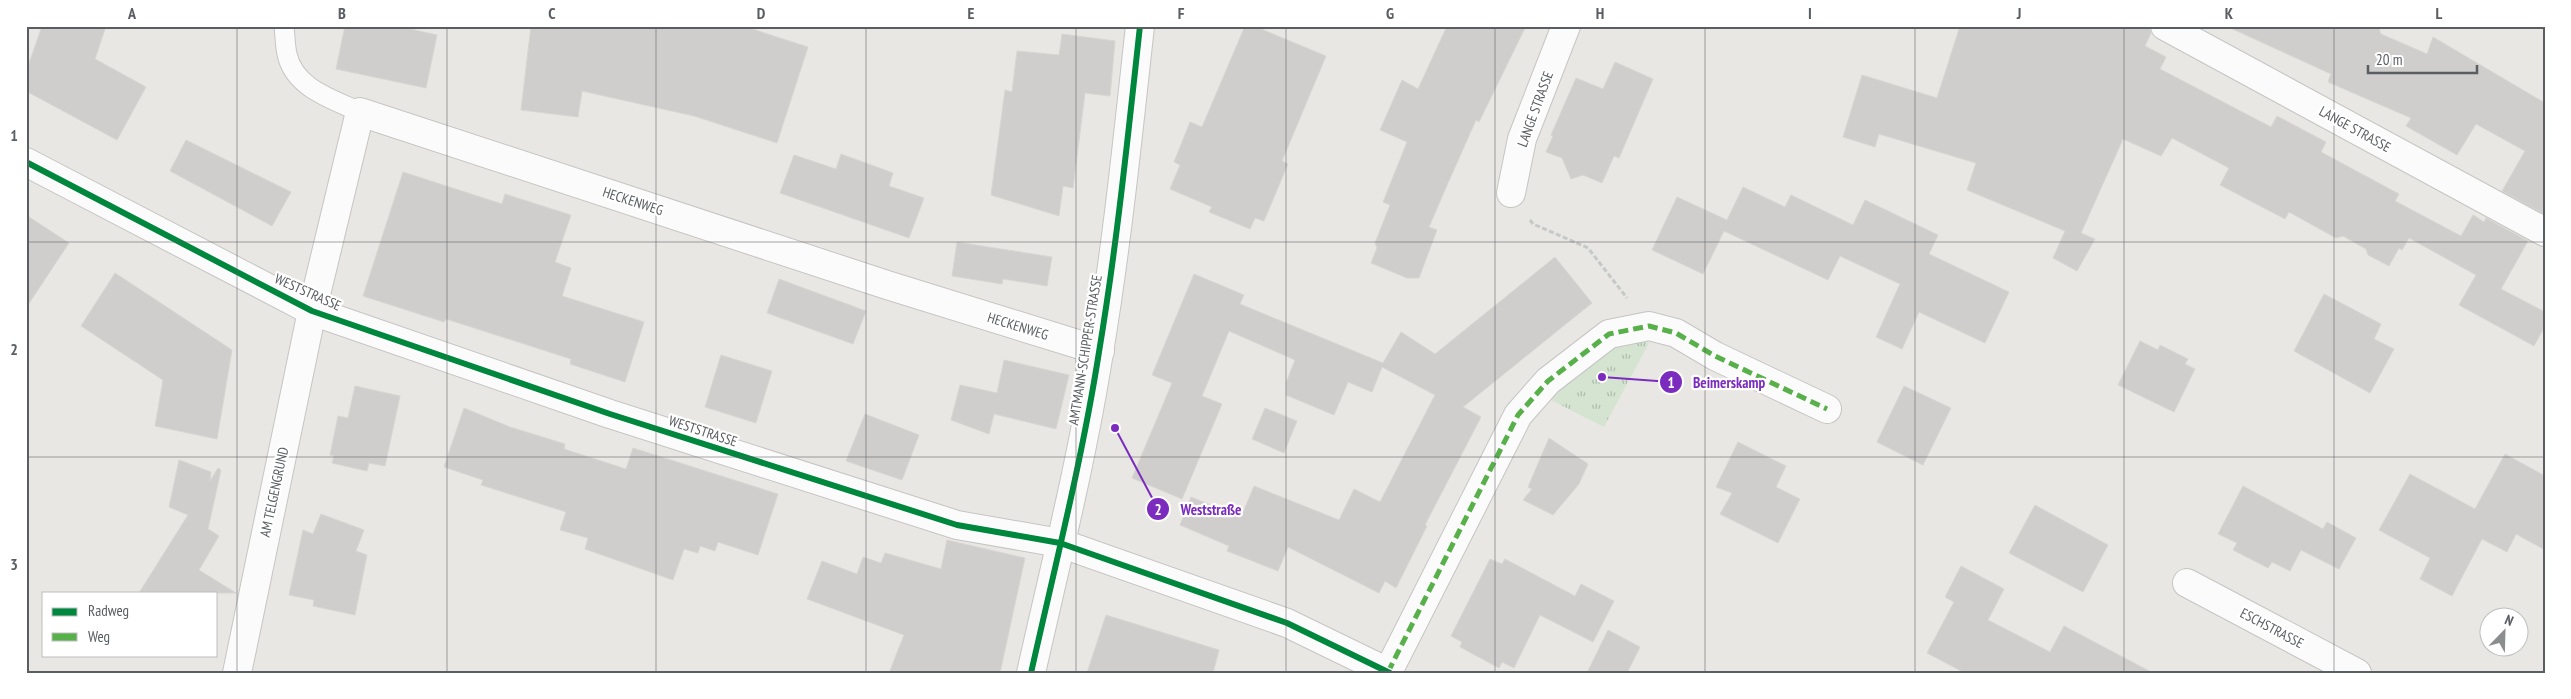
<svg xmlns="http://www.w3.org/2000/svg" width="2571" height="699" font-family="'PT Sans Narrow',sans-serif">
<style>
.park{fill:url(#park-tufts)}
.building{fill:#d0cecc;stroke:#d8d6d2}
.lines{fill:none;stroke-linecap:round;stroke-linejoin:round}
.service-casing{stroke:#c5c5c4;stroke-width:21}
.minor-casing{stroke:#c5c5c4;stroke-width:30}
.tertiary-casing{stroke:#c5c5c4;stroke-width:30}
.path{stroke:#c5c9c7;stroke-width:3;stroke-dasharray:5 2.5;stroke-linecap:butt}
.service{stroke:#fcfbfb;stroke-width:19}
.minor{stroke:#fcfbfb;stroke-width:28}
.tertiary{stroke:#fcfbfb;stroke-width:28}
.quiet{stroke:#58b04a;stroke-width:5;stroke-dasharray:10 5;stroke-linecap:butt}
.cycleway-casing{stroke:#fff;stroke-width:9}
.cycleway{stroke:#00873e;stroke-width:6}
.grid{fill:none;stroke:#5a5d61;stroke-width:1;stroke-opacity:0.55}
.labels{text-anchor:middle;dominant-baseline:central;stroke-width:4.5;stroke-linejoin:round;paint-order:stroke}
.street-label{font-size:14px;fill:#5a5d61;stroke:#fff}
.leader{fill:none;stroke:#7b2cbf;stroke-width:2}
.callout-dot{fill:#7b2cbf;stroke:#fff;stroke-width:2}
.mark-label{font-size:15px;text-anchor:middle;font-weight:bold;fill:#fff}
.callout-label{font-size:15px;text-anchor:middle;font-weight:bold;fill:#7b2cbf;stroke:#fff;stroke-width:4.5;stroke-linejoin:round;paint-order:stroke}
.neatline{fill:none;stroke:#5a5d61;stroke-width:2}
.grid-label{font-size:16px;text-anchor:middle;font-weight:bold;fill:#5a5d61}
</style>
<defs>
<pattern id="park-tufts" width="24" height="20" patternUnits="userSpaceOnUse" patternTransform="scale(1.25)"><rect width="24" height="20" fill="#d4e4d0"/><path d="M3 7l-1-3M5 7V3M7 7l1-3M15 17l-1-3M17 17v-4M19 17l1-3" fill="none" stroke="#afbcac"/></pattern>
</defs>
<rect width="100%" height="100%" fill="#e9e7e3"/>
<path class="park" d="M 1637,340 L 1649,343 L 1604,427 L 1549,399 L 1599,354 Z"/>
<path class="building" d="M 42,26 L 106,26 L 95,59 L 146,87 L 117,140 L 26,91 L 26,72 Z
M 345,26 L 397,26 L 437,35 L 426,88 L 336,69 Z
M 531,26 L 743,26 L 808,47 L 777,143 L 694,116 L 582,91 L 578,117 L 521,110 Z
M 1245,26 L 1254,26 L 1326,56 L 1282,161 L 1288,164 L 1264,221 L 1255,218 L 1250,229 L 1209,212 L 1212,207 L 1170,189 L 1180,165 L 1174,162 L 1190,122 L 1202,127 Z
M 1447,26 L 1526,26 L 1479,122 L 1476,120 L 1448,183 L 1429,227 L 1437,230 L 1419,278 L 1407,278 L 1371,263 L 1377,248 L 1375,243 L 1390,205 L 1383,202 L 1407,142 L 1380,130 L 1402,80 L 1418,89 Z
M 1960,26 L 2149,26 L 2151,33 L 2145,46 L 2166,57 L 2160,69 L 2271,127 L 2277,116 L 2326,142 L 2321,152 L 2399,194 L 2395,201 L 2461,236 L 2473,215 L 2484,222 L 2486,218 L 2528,241 L 2501,289 L 2545,312 L 2545,326 L 2534,346 L 2459,305 L 2476,275 L 2409,238 L 2402,250 L 2399,248 L 2389,266 L 2368,255 L 2366,249 L 2343,236 L 2336,238 L 2289,212 L 2285,219 L 2220,185 L 2229,168 L 2172,138 L 2161,156 L 2123,139 L 2081,233 L 2095,239 L 2077,271 L 2053,258 L 2065,231 L 1967,190 L 1976,163 L 1879,134 L 1875,147 L 1843,137 L 1862,75 L 1937,98 Z
M 2226,26 L 2378,26 L 2381,34 L 2427,54 L 2433,37 L 2545,103 L 2544,214 L 2502,191 L 2525,151 L 2476,124 L 2457,155 L 2406,126 L 2411,118 L 2328,82 L 2331,74 Z
M 1062,34 L 1115,41 L 1110,96 L 1085,93 L 1073,188 L 1063,186 L 1059,216 L 991,195 L 1005,90 L 1012,92 L 1017,51 L 1059,55 Z
M 1615,62 L 1653,79 L 1619,158 L 1614,156 L 1602,183 L 1583,175 L 1571,179 L 1562,158 L 1546,152 L 1553,136 L 1551,135 L 1576,78 L 1603,89 Z
M 186,140 L 291,192 L 272,226 L 170,171 Z
M 841,154 L 893,173 L 889,186 L 924,198 L 909,238 L 780,193 L 794,155 L 836,169 Z
M 403,172 L 502,204 L 505,194 L 571,215 L 555,262 L 571,268 L 562,296 L 644,322 L 625,382 L 570,364 L 571,359 L 446,319 L 444,322 L 363,296 Z
M 1743,187 L 1785,207 L 1791,195 L 1853,225 L 1865,200 L 1938,235 L 1929,254 L 2009,292 L 1985,343 L 1919,312 L 1902,349 L 1876,337 L 1900,284 L 1840,256 L 1828,280 L 1724,231 L 1703,274 L 1652,250 L 1677,197 L 1727,220 Z
M 26,215 L 69,243 L 26,308 Z
M 957,242 L 1052,257 L 1047,286 L 1003,279 L 1002,284 L 952,276 Z
M 1555,257 L 1592,303 L 1463,407 L 1481,417 L 1425,525 L 1427,526 L 1396,588 L 1385,581 L 1379,593 L 1288,547 L 1278,571 L 1227,551 L 1229,546 L 1180,525 L 1191,497 L 1241,517 L 1254,486 L 1339,520 L 1354,489 L 1380,502 L 1435,395 L 1382,367 L 1372,392 L 1348,382 L 1334,415 L 1286,395 L 1286,383 L 1295,360 L 1229,331 L 1202,396 L 1222,404 L 1182,499 L 1132,478 L 1172,383 L 1152,375 L 1194,274 L 1244,295 L 1240,304 L 1383,363 L 1401,332 L 1435,354 Z
M 115,273 L 232,350 L 217,439 L 155,426 L 163,380 L 81,326 Z
M 779,279 L 866,311 L 853,344 L 767,313 Z
M 2324,294 L 2381,324 L 2374,339 L 2394,349 L 2370,393 L 2294,351 Z
M 2140,341 L 2158,350 L 2160,345 L 2188,359 L 2185,364 L 2195,369 L 2174,412 L 2118,385 Z
M 721,355 L 772,371 L 756,423 L 705,407 Z
M 1004,360 L 1069,375 L 1056,429 L 994,414 L 989,434 L 951,420 L 960,385 L 997,393 Z
M 355,386 L 400,396 L 385,466 L 369,463 L 367,471 L 332,463 L 334,456 L 330,455 L 338,416 L 348,418 Z
M 1904,386 L 1951,408 L 1923,465 L 1877,442 Z
M 464,408 L 510,427 L 565,444 L 564,449 L 626,469 L 633,448 L 778,494 L 758,555 L 718,542 L 715,551 L 700,546 L 698,553 L 684,549 L 673,580 L 585,549 L 588,538 L 560,530 L 566,512 L 481,485 L 483,480 L 444,467 Z
M 1265,408 L 1297,421 L 1284,453 L 1252,439 Z
M 865,414 L 919,435 L 902,480 L 846,461 Z
M 1549,438 L 1588,464 L 1579,484 L 1553,515 L 1523,500 L 1532,489 L 1528,487 Z
M 1738,442 L 1786,466 L 1776,487 L 1800,499 L 1778,543 L 1720,514 L 1732,493 L 1716,487 Z
M 2505,454 L 2545,476 L 2545,550 L 2516,534 L 2507,552 L 2482,539 L 2452,596 L 2420,579 L 2430,558 L 2379,530 L 2410,474 L 2475,509 Z
M 179,460 L 211,472 L 210,481 L 218,468 L 221,470 L 208,529 L 219,536 L 199,570 L 236,593 L 139,593 L 188,515 L 169,507 Z
M 2243,486 L 2323,529 L 2327,522 L 2356,538 L 2339,569 L 2301,550 L 2290,571 L 2272,562 L 2268,568 L 2233,550 L 2237,543 L 2218,534 Z
M 2035,505 L 2108,545 L 2083,592 L 2009,553 Z
M 321,514 L 364,530 L 356,551 L 367,555 L 355,615 L 313,606 L 314,600 L 289,595 L 303,530 L 313,534 Z
M 947,540 L 1025,558 L 1000,673 L 889,673 L 904,635 L 807,599 L 822,561 L 857,574 L 863,557 L 881,563 L 885,553 L 941,569 Z
M 1490,559 L 1502,564 L 1505,559 L 1575,596 L 1581,584 L 1614,601 L 1593,642 L 1540,615 L 1514,668 L 1502,662 L 1499,668 L 1460,647 L 1462,642 L 1451,636 Z
M 1961,566 L 2004,589 L 1988,620 L 2050,652 L 2064,626 L 2153,673 L 1965,673 L 1927,653 L 1954,602 L 1945,597 Z
M 1106,615 L 1219,650 L 1213,673 L 1087,673 Z
M 1608,630 L 1640,647 L 1627,673 L 1587,673 Z"/>
<g class="lines">
<g class="service-casing">
<path id="service" d="M 284,26 C 285,35 285,45 287,54 C 294,88 332,99 360,112"/>
</g>
<g class="minor-casing">
<path id="minor" d="M 2165,26 L 2545,232
M 26,162 L 312,311 L 610,414 L 957,525 L 1060,543 L 1287,623 L 1390,673
M 1511,193 L 1522,139 L 1566,26
M 2187,583 L 2357,673
M 1388,672 L 1518,415 L 1548,381 L 1609,334 L 1649,326 L 1676,333 L 1715,356 L 1827,409
M 237,673 L 312,311 L 360,112 L 887,285 L 1100,351"/>
</g>
<g class="tertiary-casing">
<path id="tertiary" d="M 1031,673 C 1055,566 1082,460 1099,352 C 1117,244 1128,135 1140,26"/>
</g>
<path class="path" d="M 1530,220 L 1533,224 L 1588,248 L 1627,298"/>
<use href="#service" class="service"/>
<use href="#minor" class="minor"/>
<use href="#tertiary" class="tertiary"/>
<path class="quiet" d="M 1388,672 L 1518,415 L 1548,381 L 1609,334 L 1649,326 L 1676,333 L 1715,356 L 1827,409"/>
<g class="cycleway-casing">
<path id="cycleway" d="M 26,162 L 312,311 L 610,414 L 957,525 L 1060,543 L 1287,623 L 1390,673
M 1031,673 C 1055,566 1082,460 1099,352 C 1117,244 1128,135 1140,26"/>
</g>
<use href="#cycleway" class="cycleway"/>
</g>
<path class="grid" d="M 237,26 L 237,673M 447,26 L 447,673M 656,26 L 656,673M 866,26 L 866,673M 1076,26 L 1076,673M 1286,26 L 1286,673M 1495,26 L 1495,673M 1705,26 L 1705,673M 1915,26 L 1915,673M 2124,26 L 2124,673M 2334,26 L 2334,673M 26,242 L 2545,242M 26,457 L 2545,457"/>
<g class="labels">
<g class="street-label">
<text transform="translate(1535 109) rotate(-70)">LANGE STRASSE</text>
<text transform="translate(2355 129) rotate(29)">LANGE STRASSE</text>
<text transform="translate(633 201) rotate(18)">HECKENWEG</text>
<text transform="translate(308 292) rotate(24)">WESTSTRASSE</text>
<text transform="translate(1018 326) rotate(17)">HECKENWEG</text>
<text transform="translate(1085 350) rotate(-81)">AMTMANN-SCHIPPER-STRASSE</text>
<text transform="translate(703 431) rotate(18)">WESTSTRASSE</text>
<text transform="translate(274 492) rotate(-78)">AM TELGENGRUND</text>
<text transform="translate(2272 628) rotate(28)">ESCHSTRASSE</text>
</g>
</g>
<path class="leader" d="M1602 377L1671 382M1115 428L1158 509"/>
<g class="callout-dot">
<circle cx="1602" cy="377" r="5"/>
<circle cx="1115" cy="428" r="5"/>
<circle cx="1671" cy="382" r="12"/>
<circle cx="1158" cy="509" r="12"/>
</g>
<g class="mark-label">
<text x="1671" y="388">1</text>
<text x="1158" y="515">2</text>
</g>
<g class="callout-label">
<text x="1729" y="388">Beimerskamp</text>
<text x="1211" y="515">Weststraße</text>
</g>
<rect width="2571" height="699" fill="none" stroke="#ffffff" stroke-width="55"/>
<rect x="42" y="592" width="175" height="65" fill="#ffffff" stroke="#bdbec0"/>
<rect x="52" y="608" width="25" height="8" fill="#00873e" stroke="#bdbec0"/>
<text x="88" y="616" font-size="15" fill="#5a5d61">Radweg</text>
<rect x="52" y="633" width="25" height="8" fill="#58b04a" stroke="#bdbec0"/>
<text x="88" y="642" font-size="15" fill="#5a5d61">Weg</text>
<g transform="translate(2504 632) rotate(23)"><circle r="24" fill="#ffffff" stroke="#bdbec0"/>
<path d="M0-4L9 19L0 12L-9 19Z" fill="#8c8d8e"/>
<text y="-8" font-size="14" font-weight="bold" text-anchor="middle" fill="#5a5d61">N</text>
</g>
<path d="M2368 65v8h109v-8" fill="none" stroke="#5a5d61" stroke-width="2.5"/>
<text x="2376" y="65" font-size="15" fill="#5a5d61" stroke="#ffffff" stroke-width="4" paint-order="stroke">20 m</text>
<rect x="28" y="28" width="2516" height="644" class="neatline"/>
<g class="grid-label">
<text x="132" y="19">A</text>
<text x="342" y="19">B</text>
<text x="552" y="19">C</text>
<text x="761" y="19">D</text>
<text x="971" y="19">E</text>
<text x="1181" y="19">F</text>
<text x="1390" y="19">G</text>
<text x="1600" y="19">H</text>
<text x="1810" y="19">I</text>
<text x="2019" y="19">J</text>
<text x="2229" y="19">K</text>
<text x="2439" y="19">L</text>
<text x="14" y="141">1</text>
<text x="14" y="355">2</text>
<text x="14" y="570">3</text>
</g>
</svg>
